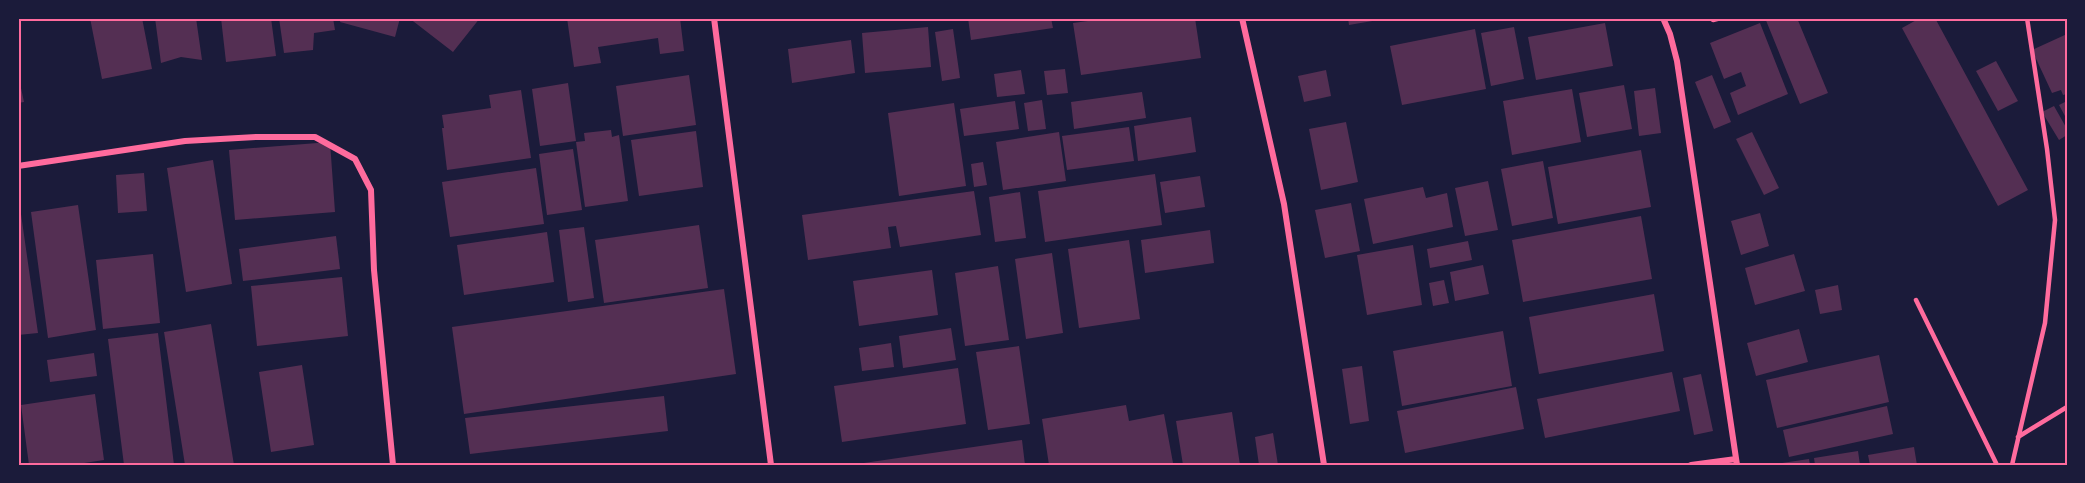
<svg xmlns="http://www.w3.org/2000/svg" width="2085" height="483" font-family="'Alegreya Sans',sans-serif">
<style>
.building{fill:#542f53}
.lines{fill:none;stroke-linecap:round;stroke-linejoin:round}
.service{stroke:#ff6b9d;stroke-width:4.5}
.minor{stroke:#ff6b9d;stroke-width:6}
.neatline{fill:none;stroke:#ff6b9d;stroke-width:2}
</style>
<rect width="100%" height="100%" fill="#1b1b3a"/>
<path class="building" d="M 90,18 L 142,18 L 152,69 L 102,79 Z
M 155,18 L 196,18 L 202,60 L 181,57 L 161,63 Z
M 221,18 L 271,18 L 276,56 L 226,62 Z
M 279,18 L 333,18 L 335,30 L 314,33 L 313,50 L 284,53 Z
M 341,18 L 400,18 L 395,37 L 340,22 Z
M 409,18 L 480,18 L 453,52 Z
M 567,18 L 680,18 L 684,51 L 660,54 L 658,38 L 598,47 L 601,63 L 574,67 Z
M 968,18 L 1051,18 L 1053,28 L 971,40 Z
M 1110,18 L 1195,18 L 1201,58 L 1081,75 L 1073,23 Z
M 1348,18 L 1384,18 L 1384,19 L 1349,25 Z
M 1765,18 L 1797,18 L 1828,93 L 1800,104 Z
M 1920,18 L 1935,18 L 2028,190 L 1998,206 L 1902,28 Z
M 1605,23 L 1613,66 L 1536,80 L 1528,37 Z
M 1760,23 L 1788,94 L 1738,115 L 1730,93 L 1746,86 L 1741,72 L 1724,79 L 1710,43 Z
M 928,27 L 931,67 L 865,73 L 862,33 Z
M 1514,27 L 1524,79 L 1491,86 L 1481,33 Z
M 953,29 L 960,78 L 942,81 L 935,32 Z
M 1475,29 L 1486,89 L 1402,105 L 1390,46 Z
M 2067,34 L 2067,94 L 2063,95 L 2061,90 L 2052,93 L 2032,50 Z
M 851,40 L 855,73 L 792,83 L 788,49 Z
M 1996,61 L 2018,101 L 1998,111 L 1976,71 Z
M 1065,69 L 1068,93 L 1047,95 L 1044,71 Z
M 1021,70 L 1025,94 L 997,97 L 994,74 Z
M 1326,70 L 1331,96 L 1304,102 L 1298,76 Z
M 18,74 L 24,102 L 18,103 Z
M 689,75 L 696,125 L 623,136 L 616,86 Z
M 1712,75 L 1731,122 L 1714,129 L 1695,82 Z
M 568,83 L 576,141 L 540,146 L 532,89 Z
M 1624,85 L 1632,129 L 1587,137 L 1579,93 Z
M 1655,88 L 1661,133 L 1639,136 L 1634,91 Z
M 1572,89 L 1581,142 L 1512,155 L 1503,101 Z
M 521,90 L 531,158 L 447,170 L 442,128 L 444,128 L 442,115 L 491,108 L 489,95 Z
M 1142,92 L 1146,118 L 1074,129 L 1071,102 Z
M 1042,100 L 1046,129 L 1028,131 L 1024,103 Z
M 1015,101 L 1019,129 L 964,136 L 960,109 Z
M 2067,101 L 2067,115 L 2065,116 L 2059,105 Z
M 954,103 L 966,186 L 899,196 L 888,113 Z
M 2054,106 L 2067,129 L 2067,135 L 2059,140 L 2042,112 Z
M 1191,117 L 1196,152 L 1138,161 L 1134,126 Z
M 1346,122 L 1358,182 L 1321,190 L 1309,129 Z
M 1129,127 L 1134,161 L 1067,170 L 1062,136 Z
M 611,130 L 612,137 L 619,135 L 628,201 L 585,207 L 576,142 L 585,141 L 584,133 Z
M 696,131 L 703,187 L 639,196 L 631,140 Z
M 1059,132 L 1066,181 L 1003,190 L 996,142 Z
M 1752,132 L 1779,188 L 1764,195 L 1736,139 Z
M 330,142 L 335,212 L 235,220 L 229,150 Z
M 573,149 L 582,210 L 547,215 L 539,154 Z
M 1641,150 L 1651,207 L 1558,224 L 1548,167 Z
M 213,160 L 232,284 L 186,292 L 167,168 Z
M 1543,161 L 1553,218 L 1512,226 L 1501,169 Z
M 983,162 L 987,185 L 974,187 L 971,164 Z
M 536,168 L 544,224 L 450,237 L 442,182 Z
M 144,173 L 147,211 L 118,213 L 116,175 Z
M 1155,174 L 1162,225 L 1045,242 L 1038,191 Z
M 1200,176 L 1205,207 L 1165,213 L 1160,182 Z
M 1488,181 L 1498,230 L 1465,236 L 1455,188 Z
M 1423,187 L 1426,198 L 1447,193 L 1453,227 L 1373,244 L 1364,199 Z
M 974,191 L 981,235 L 900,247 L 896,226 L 888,227 L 891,248 L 808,260 L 802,215 Z
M 1020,192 L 1026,238 L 995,242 L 989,197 Z
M 1351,203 L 1360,251 L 1325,258 L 1315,210 Z
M 78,205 L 96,330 L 48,338 L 31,212 Z
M 20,207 L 38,333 L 18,335 L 18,208 Z
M 1760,213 L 1769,246 L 1741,255 L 1731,221 Z
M 1641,216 L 1652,279 L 1523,302 L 1512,240 Z
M 699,225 L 708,288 L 604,303 L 595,240 Z
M 584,227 L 594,298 L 568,302 L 559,230 Z
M 1210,230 L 1214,263 L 1145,273 L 1141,240 Z
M 547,232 L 554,282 L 464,295 L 457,245 Z
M 336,236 L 340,269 L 243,281 L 239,249 Z
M 1129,240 L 1140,319 L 1079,328 L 1068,249 Z
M 1468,241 L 1472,260 L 1430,268 L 1427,249 Z
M 1413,245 L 1422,305 L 1367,315 L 1357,255 Z
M 1052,253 L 1063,333 L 1026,339 L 1015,259 Z
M 153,254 L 160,323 L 103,329 L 96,260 Z
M 1794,254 L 1805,291 L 1755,305 L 1745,268 Z
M 1483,265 L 1489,294 L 1455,301 L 1450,272 Z
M 998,266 L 1009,340 L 965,346 L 955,273 Z
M 932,270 L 938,315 L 859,326 L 853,281 Z
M 342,277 L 348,336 L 257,346 L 251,286 Z
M 1444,280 L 1449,303 L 1433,306 L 1429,283 Z
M 1838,285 L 1842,310 L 1820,314 L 1815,290 Z
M 724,289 L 736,374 L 464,414 L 452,327 Z
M 1654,294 L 1664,351 L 1539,374 L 1529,317 Z
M 211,324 L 234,465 L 185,465 L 164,332 Z
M 951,328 L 956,360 L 903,368 L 899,336 Z
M 1799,329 L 1808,362 L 1756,376 L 1747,343 Z
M 1503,331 L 1512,386 L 1402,406 L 1393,351 Z
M 158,333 L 174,465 L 124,465 L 108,339 Z
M 891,343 L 894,367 L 862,371 L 859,348 Z
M 1019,346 L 1030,424 L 988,430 L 976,352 Z
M 94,353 L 97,376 L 50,382 L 47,360 Z
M 1879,355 L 1889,402 L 1777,428 L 1766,380 Z
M 302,365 L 314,445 L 271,452 L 259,372 Z
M 1362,366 L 1369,421 L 1350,424 L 1342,369 Z
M 958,368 L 966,424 L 842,442 L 834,386 Z
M 1672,372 L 1680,411 L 1545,438 L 1537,399 Z
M 1701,374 L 1713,431 L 1694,435 L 1683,378 Z
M 1516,387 L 1524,429 L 1405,453 L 1397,411 Z
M 95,394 L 104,460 L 71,465 L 29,465 L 21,405 Z
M 664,396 L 668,431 L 470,454 L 465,418 Z
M 1126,405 L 1129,421 L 1164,414 L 1173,463 L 1161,465 L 1049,465 L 1042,419 Z
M 1887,406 L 1893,434 L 1789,457 L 1783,430 Z
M 1232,412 L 1240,465 L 1183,465 L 1176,421 Z
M 1273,433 L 1278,465 L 1259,465 L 1255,437 Z
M 1022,440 L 1025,465 L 857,465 L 857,464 Z
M 1914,447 L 1917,465 L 1870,465 L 1868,455 Z
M 1858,451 L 1860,465 L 1815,465 L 1814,458 Z
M 1809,459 L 1810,465 L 1782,465 L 1782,463 Z"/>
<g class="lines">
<path class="service" d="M 1710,18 L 1713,20 L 1721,18
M 1916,300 L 1997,465
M 2018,437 L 2067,407
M 2012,465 L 2045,323 L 2055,220 L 2047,149 L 2027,18"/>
<path class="minor" d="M 714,18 L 771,465
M 1242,18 L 1284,204 L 1324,465
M 1663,18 L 1670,34 L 1677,61 L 1737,465
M 18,166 L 185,141 L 256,137 L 315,137 L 355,159 L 371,190 L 374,270 L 393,465
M 1691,465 L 1736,459"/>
</g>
<rect width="2085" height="483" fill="none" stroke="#1b1b3a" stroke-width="39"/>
<rect x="20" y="20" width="2046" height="444" class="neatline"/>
</svg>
